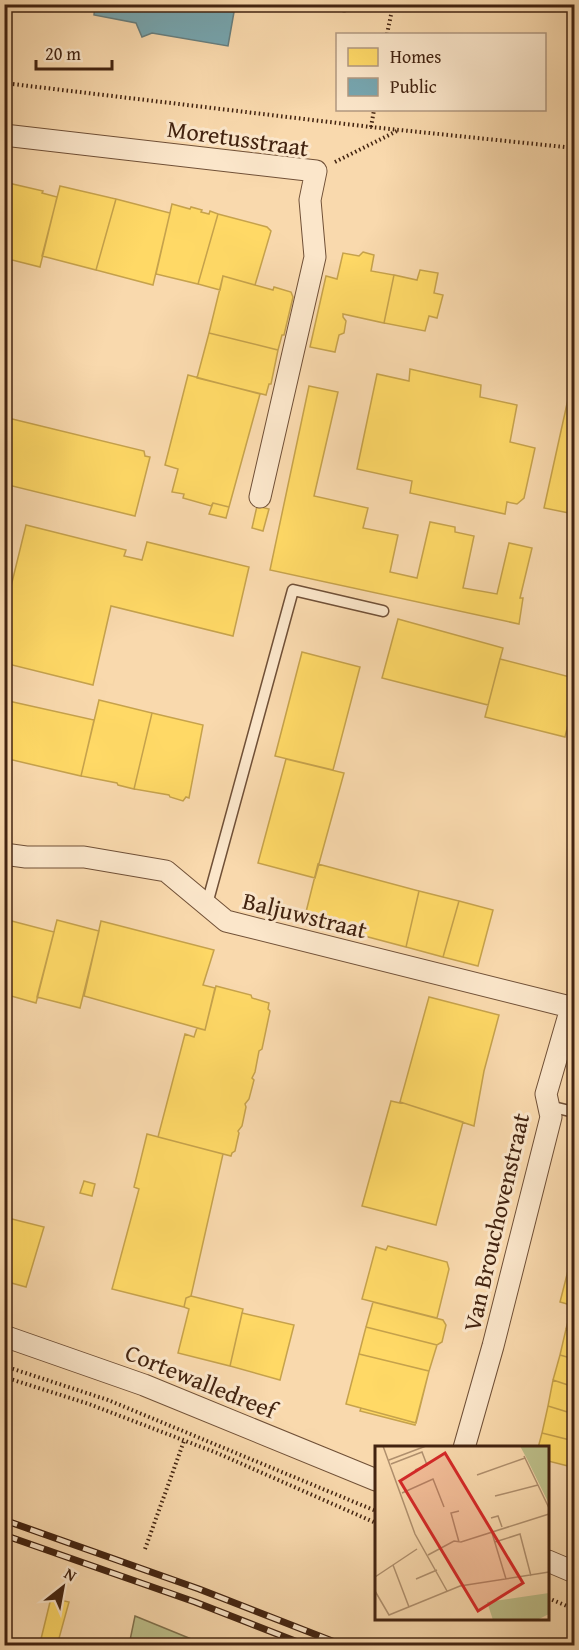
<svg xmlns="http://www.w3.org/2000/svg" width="579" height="1650" font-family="'Gentium Book Plus',serif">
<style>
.green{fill:#bdbf8a;stroke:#80714d;stroke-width:1.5}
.homes{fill:#ffd966;stroke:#c6a24c;stroke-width:1.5}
.public{fill:#76a5af;stroke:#667e7f;stroke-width:1.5}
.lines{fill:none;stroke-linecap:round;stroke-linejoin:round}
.lane-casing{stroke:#705037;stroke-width:13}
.street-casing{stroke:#705037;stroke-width:23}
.path{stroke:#422310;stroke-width:4;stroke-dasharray:1.5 3;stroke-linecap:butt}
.lane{stroke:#fbe6ca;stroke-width:10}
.street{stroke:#fbe6ca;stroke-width:21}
.rail-casing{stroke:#422310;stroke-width:7}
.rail{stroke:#fbe6ca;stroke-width:4.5;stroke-dasharray:14;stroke-linecap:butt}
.labels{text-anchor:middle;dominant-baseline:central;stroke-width:6;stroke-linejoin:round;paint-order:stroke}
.street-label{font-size:24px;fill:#422310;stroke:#fbe6ca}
.inset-road{fill:none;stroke:#b0906e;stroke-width:1.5}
.view{fill:#d62828;fill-opacity:0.15;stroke:#d62828;stroke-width:3}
.inset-edge{fill:none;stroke:#422310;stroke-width:3}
</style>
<rect width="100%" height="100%" fill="#f9d9ad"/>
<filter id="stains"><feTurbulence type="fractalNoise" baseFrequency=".00333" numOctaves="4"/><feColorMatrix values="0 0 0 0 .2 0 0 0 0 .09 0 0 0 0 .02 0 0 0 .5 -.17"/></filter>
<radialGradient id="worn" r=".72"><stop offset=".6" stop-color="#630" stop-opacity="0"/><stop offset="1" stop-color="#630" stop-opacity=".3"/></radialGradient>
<path class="green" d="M 135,1616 L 206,1645 L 129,1645 Z"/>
<path class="homes" d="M 4,182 L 43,191 L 42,193 L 57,197 L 40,267 L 4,258 Z
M 60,186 L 116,199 L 96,270 L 42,256 Z
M 116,199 L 170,213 L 153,285 L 96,270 Z
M 172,204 L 190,209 L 191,207 L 202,210 L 201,212 L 209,214 L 210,211 L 218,214 L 198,284 L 156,274 Z
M 218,214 L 267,227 L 271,231 L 255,285 L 223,276 L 220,290 L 198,284 Z
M 363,252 L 374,255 L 371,271 L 394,275 L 384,323 L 343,314 L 343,317 L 346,321 L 344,333 L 339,335 L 335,352 L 310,347 L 326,276 L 337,279 L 343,253 L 359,256 Z
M 420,270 L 438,273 L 434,293 L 443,295 L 437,318 L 429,316 L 425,331 L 384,323 L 394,275 L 417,280 Z
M 223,276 L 273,290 L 274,287 L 291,292 L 293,297 L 284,335 L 282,335 L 278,350 L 209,333 Z
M 209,333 L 278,350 L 271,384 L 269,384 L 266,395 L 197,378 Z
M 410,369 L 481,385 L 480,397 L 517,405 L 510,442 L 535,448 L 524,498 L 517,504 L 507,502 L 505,514 L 410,493 L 412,481 L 357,469 L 377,374 L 409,381 Z
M 574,372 L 574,514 L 544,508 Z
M 188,375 L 260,394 L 229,507 L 213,503 L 211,506 L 183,498 L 184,494 L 172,492 L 178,469 L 165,465 Z
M 309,386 L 338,392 L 314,496 L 368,508 L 363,528 L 398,535 L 390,572 L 417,578 L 430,522 L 455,527 L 455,532 L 474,536 L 463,588 L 497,594 L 509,543 L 532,548 L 520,598 L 523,598 L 519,624 L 270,570 Z
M 4,417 L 144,451 L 145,456 L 150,457 L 135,516 L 4,484 Z
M 213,503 L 229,507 L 226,518 L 209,514 Z
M 257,506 L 269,509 L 263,531 L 252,528 Z
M 26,525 L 126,550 L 124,556 L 142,560 L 147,542 L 249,567 L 233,636 L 111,606 L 93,685 L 4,663 L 4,615 Z
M 398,619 L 503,648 L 488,705 L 382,678 Z
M 302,652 L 360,667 L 333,770 L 275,756 Z
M 500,659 L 574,678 L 574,700 L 565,737 L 485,717 Z
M 4,700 L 94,720 L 81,776 L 4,758 Z
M 99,700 L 152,713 L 134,789 L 118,785 L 117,783 L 81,776 Z
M 152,713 L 203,725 L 189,798 L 186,797 L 183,801 L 170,797 L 169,795 L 134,789 Z
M 286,759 L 344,773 L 315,878 L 258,863 Z
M 318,864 L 419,891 L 406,947 L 304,920 Z
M 419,891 L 459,901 L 443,957 L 406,947 Z
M 459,901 L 493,910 L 478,966 L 443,957 Z
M 4,919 L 54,932 L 36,1003 L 4,994 Z
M 57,920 L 99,931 L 80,1008 L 37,997 Z
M 101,921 L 214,950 L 203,985 L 215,988 L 205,1030 L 84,996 Z
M 216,986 L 251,995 L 252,998 L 269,1003 L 268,1009 L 270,1011 L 262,1049 L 259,1051 L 255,1072 L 252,1078 L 254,1080 L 249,1099 L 245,1104 L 246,1107 L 242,1126 L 238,1131 L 239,1133 L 235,1151 L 232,1153 L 231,1156 L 158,1137 L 185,1034 L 194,1037 L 197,1028 L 205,1030 Z
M 429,997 L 499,1015 L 484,1071 L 474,1126 L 400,1102 Z
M 391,1101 L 400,1103 L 400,1102 L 463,1122 L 436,1225 L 362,1206 Z
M 147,1134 L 223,1154 L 191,1296 L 186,1298 L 184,1307 L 112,1289 L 139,1189 L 134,1187 Z
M 84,1181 L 95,1184 L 92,1196 L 80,1193 Z
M 4,1217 L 44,1227 L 26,1287 L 4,1281 Z
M 388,1246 L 447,1262 L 449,1269 L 437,1318 L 362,1299 L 376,1247 L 386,1250 Z
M 574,1247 L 574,1306 L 560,1302 Z
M 191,1296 L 243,1309 L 230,1366 L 178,1353 L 189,1309 L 184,1307 L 186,1298 Z
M 373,1302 L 443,1320 L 446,1325 L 442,1342 L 437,1345 L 366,1327 Z
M 572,1306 L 574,1306 L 574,1332 L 566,1329 Z
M 242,1313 L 294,1325 L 280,1380 L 230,1366 Z
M 366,1327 L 437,1345 L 429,1371 L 359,1354 Z
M 566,1329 L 574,1332 L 574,1359 L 560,1355 Z
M 359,1354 L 429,1371 L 415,1425 L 360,1411 L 361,1408 L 346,1404 Z
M 359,1354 L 429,1371 L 416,1423 L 346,1404 Z
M 560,1355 L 574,1359 L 574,1387 L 553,1380 Z
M 553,1380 L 574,1387 L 574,1414 L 548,1406 Z
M 548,1406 L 574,1414 L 574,1441 L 542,1433 Z
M 542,1433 L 574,1441 L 574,1456 L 572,1467 L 548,1461 L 548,1448 L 538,1448 Z
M 51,1598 L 69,1602 L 58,1642 L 41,1639 Z"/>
<path class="public" d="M 95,4 L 185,4 L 234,12 L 228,46 L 152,33 L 142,37 L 136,23 L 94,15 Z"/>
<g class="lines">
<g class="lane-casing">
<path id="lane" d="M 334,4 L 344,6 L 344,4
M 207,904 L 293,590 L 383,611
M 549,1106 L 574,1112"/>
</g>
<g class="street-casing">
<path id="street" d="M 4,135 L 316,171 L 310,200 L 315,257 L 260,497
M 4,854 L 26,857 L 84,857 L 166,871 L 226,921 L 574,1008
M 4,1336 L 144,1385 L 376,1480
M 464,1448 L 493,1346 L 551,1117 L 546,1094 L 571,1008
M 548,1561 L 574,1572"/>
</g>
<path class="path" d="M 387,34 L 391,15
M 4,83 L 371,127 L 574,148
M 371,127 L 374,110
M 335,162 L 399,130
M 4,1366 L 108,1400 L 376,1511
M 4,1377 L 89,1404 L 217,1453 L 376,1523
M 145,1549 L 184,1441
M 548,1598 L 574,1609"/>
<use href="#lane" class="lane"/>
<use href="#street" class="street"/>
<g class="rail-casing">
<path id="rail" d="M 4,1520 L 199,1589 L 345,1646
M 4,1535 L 195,1602 L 308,1646"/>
</g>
<use href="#rail" class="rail"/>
</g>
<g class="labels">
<g class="street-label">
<text transform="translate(238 138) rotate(8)">Moretusstraat</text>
<text transform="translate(305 915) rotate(14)">Baljuwstraat</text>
<text transform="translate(496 1222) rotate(-77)">Van Brouchovenstraat</text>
<text transform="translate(201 1381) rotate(22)">Cortewalledreef</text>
</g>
</g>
<g transform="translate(375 1446)">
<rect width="174" height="174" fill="#f9d9ad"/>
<path d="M 145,0 L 174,0 L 174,58 L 152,13 ZM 174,147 L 174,168 L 162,174 L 118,174 L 112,156 Z" fill="#bdbf8a"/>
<path class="inset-road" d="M 8,0 L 40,88 L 72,145M 149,10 L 174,62M 14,14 L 51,0M 16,18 L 47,6 L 52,19 L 40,24M 102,29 L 150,12M 27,47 L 58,33 L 69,61M 120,50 L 163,39M 116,72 L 123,70 L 127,81M 117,87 L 131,133M 84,96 L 76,67 L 84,65M 120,96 L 145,88 L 156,130M 53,109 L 79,95 L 86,96 L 174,68M 18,119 L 34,161M 0,131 L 42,103M 41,133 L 62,124M 0,145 L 14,169 L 85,140 L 174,126"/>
<path class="view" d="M 70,7 L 148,137 L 103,165 L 25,35 Z"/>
<rect width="174" height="174" class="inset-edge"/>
</g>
<rect width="579" height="1650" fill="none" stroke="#f9d9ad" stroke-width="24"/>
<rect x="6" y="6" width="567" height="1638" fill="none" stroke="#422310" stroke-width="3"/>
<rect x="12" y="12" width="555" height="1626" fill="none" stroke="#422310" stroke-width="1.5"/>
<rect x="336" y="33" width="210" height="78" fill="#fbe6ca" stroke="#b19880" stroke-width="1.5"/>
<rect x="348" y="48" width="30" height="18" fill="#ffd966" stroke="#b19880" stroke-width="1.5"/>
<text x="390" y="63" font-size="18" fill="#422310">Homes</text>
<rect x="348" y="78" width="30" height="18" fill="#76a5af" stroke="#b19880" stroke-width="1.5"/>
<text x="390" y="93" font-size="18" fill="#422310">Public</text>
<g transform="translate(63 1587) rotate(31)" stroke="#fbe6ca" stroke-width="4.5" paint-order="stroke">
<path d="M0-4.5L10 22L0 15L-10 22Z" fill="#422310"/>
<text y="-9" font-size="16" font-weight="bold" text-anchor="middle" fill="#422310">N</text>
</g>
<path d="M36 60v9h76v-9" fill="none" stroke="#422310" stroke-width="3"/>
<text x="45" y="60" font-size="18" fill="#422310" stroke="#fbe6ca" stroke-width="4.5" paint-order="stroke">20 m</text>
<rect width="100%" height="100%" filter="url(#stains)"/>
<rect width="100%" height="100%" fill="url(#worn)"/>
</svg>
